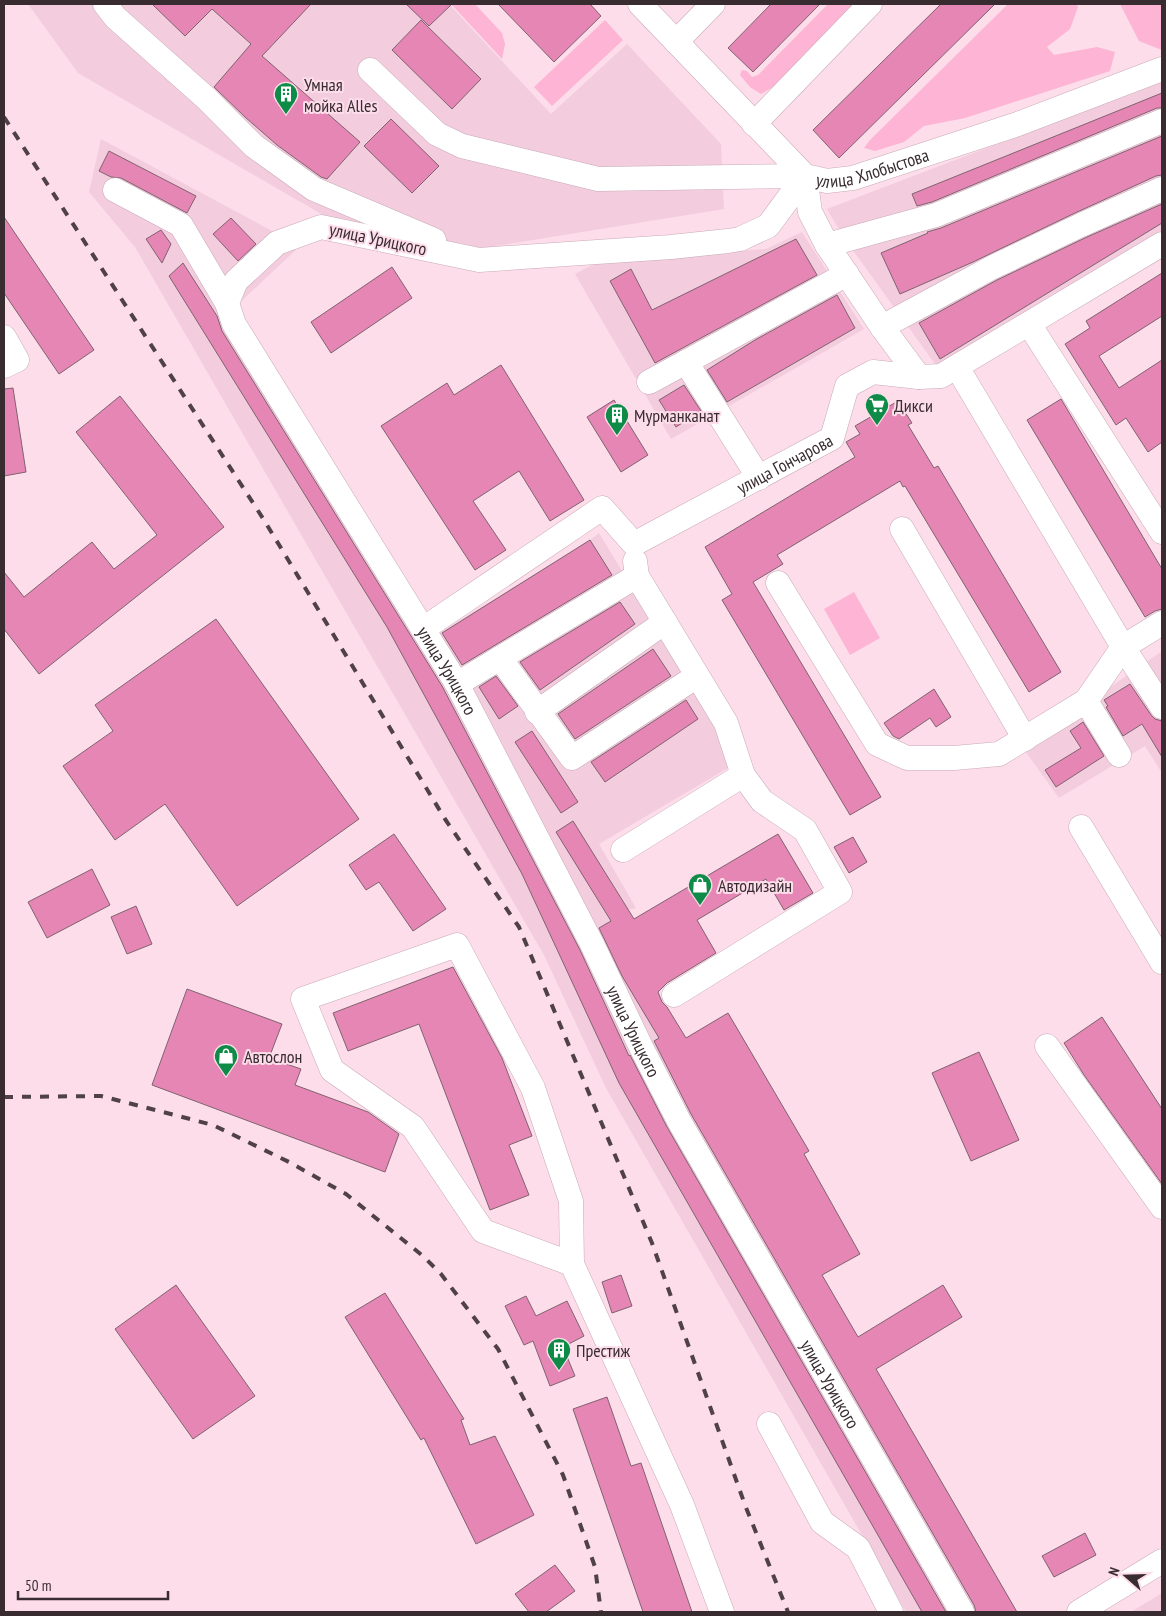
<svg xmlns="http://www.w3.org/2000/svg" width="1166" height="1616" font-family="'PT Sans Narrow',sans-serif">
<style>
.built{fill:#f3ccdd}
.green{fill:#fdb4d5}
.building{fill:#e686b4;stroke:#7f636f}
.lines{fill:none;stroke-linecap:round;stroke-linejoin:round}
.minor-casing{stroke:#c8aab7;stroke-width:25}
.minor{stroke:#fff;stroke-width:24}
.rail{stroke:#4f4147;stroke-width:4;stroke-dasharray:9 9;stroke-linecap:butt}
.labels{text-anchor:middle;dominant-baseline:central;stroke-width:4;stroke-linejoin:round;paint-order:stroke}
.poi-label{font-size:18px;fill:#382c31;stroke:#fdddea;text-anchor:start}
.street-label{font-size:18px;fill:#382c31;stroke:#fdddea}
</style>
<rect width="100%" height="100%" fill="#fdddea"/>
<path class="built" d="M 28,4 L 449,4 L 551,114 L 627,44 L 721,144 L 724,209 L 483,248 L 370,226 L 323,215 L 78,73 Z
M 1162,81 L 1162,231 L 938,368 L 844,238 L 827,209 Z
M 101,139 L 300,246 L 235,307 L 434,636 L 590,540 L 599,533 L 738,762 L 599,844 L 636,908 L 628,910 L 615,919 L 1015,1608 L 1007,1612 L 906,1612 L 606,1088 L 544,955 L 135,247 L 89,192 Z
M 802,232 L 864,329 L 671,439 L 575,274 L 601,260 L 766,249 Z
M 1162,651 L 1162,773 L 1145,746 L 1059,798 L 1023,748 Z
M 1162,1593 L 1162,1612 L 1131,1612 Z"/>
<path class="green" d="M 451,4 L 475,4 L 502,33 L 505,44 L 502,59 Z
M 828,4 L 860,4 L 776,85 L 761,94 L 750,87 L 740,75 L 742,70 L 747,71 L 752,77 L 758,75 Z
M 1008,4 L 1076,4 L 1078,7 L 1070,29 L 1047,47 L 1054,55 L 1097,47 L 1115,52 L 1110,71 L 965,118 L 924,126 L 904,142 L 875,151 L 864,148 L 870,140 Z
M 1120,4 L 1162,4 L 1162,50 L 1139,41 Z
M 605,20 L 623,40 L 552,106 L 534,87 Z
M 854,592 L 880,638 L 850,655 L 824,609 Z"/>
<path class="building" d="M 152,4 L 311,4 L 262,56 L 360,142 L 327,179 L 321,177 L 277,145 L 245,117 L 214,87 L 251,44 L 212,9 L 185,36 Z
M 406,4 L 452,4 L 429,26 Z
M 498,4 L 590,4 L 601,16 L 554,62 Z
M 771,4 L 820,4 L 753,72 L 728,48 Z
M 941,4 L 995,4 L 839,158 L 813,130 Z
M 421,20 L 481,79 L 452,109 L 392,50 Z
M 1162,93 L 1162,108 L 1157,108 L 932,202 L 917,206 L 912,194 Z
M 391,119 L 439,166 L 412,193 L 364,146 Z
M 1162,136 L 1162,175 L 1156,176 L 1075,213 L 973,262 L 900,294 L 881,253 L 928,233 L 927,232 L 941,228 Z
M 109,151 L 196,196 L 187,213 L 121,178 L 111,177 L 99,171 Z
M 1162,204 L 1162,223 L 940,359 L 919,323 L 997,280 L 1087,237 Z
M 4,217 L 94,350 L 59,374 L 4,293 Z
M 231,218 L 256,244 L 238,261 L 213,234 Z
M 161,230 L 171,244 L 162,263 L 146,239 Z
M 796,239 L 817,275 L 655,363 L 610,281 L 631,269 L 652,310 Z
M 183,263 L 217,316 L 222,331 L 442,686 L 580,950 L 629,1056 L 630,1055 L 667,1127 L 946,1612 L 922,1612 L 619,1083 L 522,874 L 387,627 L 169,276 Z
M 392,267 L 412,298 L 331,353 L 311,322 Z
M 1162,273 L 1162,316 L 1099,356 L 1119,388 L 1162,360 L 1162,442 L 1148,452 L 1126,418 L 1116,425 L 1065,344 L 1090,328 L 1086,321 Z
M 837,295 L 855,328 L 727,402 L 707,370 L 755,340 Z
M 501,365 L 584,500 L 550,521 L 519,471 L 473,501 L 506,550 L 475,570 L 381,426 L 447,383 L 454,395 Z
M 684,385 L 701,411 L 676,427 L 659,400 Z
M 13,388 L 26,472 L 4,476 L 4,389 Z
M 120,396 L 224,527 L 39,674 L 4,629 L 4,572 L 24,597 L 92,542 L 114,569 L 157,535 L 76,432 Z
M 1061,399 L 1162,569 L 1162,609 L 1155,611 L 1145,617 L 1027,420 Z
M 614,400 L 648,455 L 621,472 L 587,417 Z
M 898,401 L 912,423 L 908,425 L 934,468 L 938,466 L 1061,672 L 1029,692 L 905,486 L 903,487 L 900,481 L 777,555 L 783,564 L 753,582 L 881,797 L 850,815 L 722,600 L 732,594 L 705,547 L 855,457 L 846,442 L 860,434 L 855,426 Z
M 590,540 L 612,575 L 462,665 L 442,633 Z
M 620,602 L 635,624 L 540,690 L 520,662 Z
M 216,619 L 359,819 L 237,906 L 165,804 L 115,840 L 63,766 L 113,731 L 95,705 Z
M 653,649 L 671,676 L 575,739 L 558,714 Z
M 496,676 L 518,706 L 499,719 L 479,687 Z
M 1130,684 L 1151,715 L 1155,719 L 1162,721 L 1162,757 L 1142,724 L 1123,736 L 1106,707 L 1108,706 L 1104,700 Z
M 934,689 L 951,717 L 936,727 L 930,718 L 899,739 L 893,736 L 884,723 Z
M 686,700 L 698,719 L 605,782 L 591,762 Z
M 1083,722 L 1104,756 L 1056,787 L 1045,770 L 1081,748 L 1070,731 Z
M 532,731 L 578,802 L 561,813 L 515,742 Z
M 573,821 L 634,919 L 778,834 L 813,893 L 784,910 L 766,879 L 697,920 L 716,953 L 667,983 L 658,992 L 662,1002 L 667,1007 L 686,1038 L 728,1013 L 809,1151 L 804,1154 L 860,1254 L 822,1275 L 858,1337 L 943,1285 L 962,1317 L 876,1369 L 1017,1612 L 976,1612 L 974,1605 L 691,1114 L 654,1041 L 659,1038 L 622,976 L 599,928 L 611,921 L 556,832 Z
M 394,834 L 446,909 L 413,931 L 379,882 L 366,890 L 349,865 Z
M 853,837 L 867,862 L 849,873 L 834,847 Z
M 92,869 L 110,905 L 47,938 L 28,902 Z
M 136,906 L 152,944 L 127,954 L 111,917 Z
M 453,967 L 502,1058 L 532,1136 L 509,1145 L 529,1195 L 490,1210 L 419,1024 L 348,1051 L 333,1013 Z
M 187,989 L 282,1024 L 269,1058 L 301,1069 L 295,1085 L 368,1112 L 399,1134 L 385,1172 L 152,1085 Z
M 1102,1017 L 1162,1109 L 1162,1184 L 1084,1075 L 1064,1043 Z
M 979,1052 L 1019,1140 L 971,1161 L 932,1073 Z
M 621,1275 L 632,1306 L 612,1313 L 602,1282 Z
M 176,1285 L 255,1396 L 193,1439 L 115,1329 Z
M 385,1293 L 464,1419 L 461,1420 L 470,1445 L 495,1436 L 534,1515 L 476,1544 L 424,1438 L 421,1440 L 345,1317 Z
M 526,1296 L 536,1316 L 567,1301 L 584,1336 L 563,1347 L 575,1376 L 550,1386 L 533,1341 L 524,1345 L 505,1306 Z
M 607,1397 L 631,1466 L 641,1463 L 692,1612 L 643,1612 L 573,1409 Z
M 1085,1533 L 1096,1555 L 1054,1577 L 1042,1556 Z
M 555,1565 L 575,1591 L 546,1612 L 529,1612 L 515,1594 Z"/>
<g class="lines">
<g class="minor-casing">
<g id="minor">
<path d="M 105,4 L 115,17 L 206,98 L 254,146 L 314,189 L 434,240"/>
<path id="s1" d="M 640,4 L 805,176 L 827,181 L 853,178 L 1015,125 L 1162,69"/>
<path d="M 676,42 L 713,4"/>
<path d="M 370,70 L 437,134 L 462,146 L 598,179 L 805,176"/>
<path d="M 754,124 L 870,4"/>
<path id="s2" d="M 805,176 L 768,226 L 740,239 L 728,241 L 671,247 L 479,260 L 321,227 L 277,243 L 236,281 L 227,303 L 234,324 L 457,684 L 592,944 L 641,1047 L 679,1121 L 962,1612"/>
<path d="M 805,176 L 810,212 L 827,245 L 882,327 L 919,377"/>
<path d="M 115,190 L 181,225 L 227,303"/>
<path d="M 827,245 L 936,215 L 1162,121"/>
<path d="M 1029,324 L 1162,532"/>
<path d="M 882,327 L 991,268 L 1081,225 L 1162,189"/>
<path d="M 4,337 L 17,360 L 4,366"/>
<path d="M 957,367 L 1123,647 L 1162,707"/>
<path d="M 649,382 L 686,362"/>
<path d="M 759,478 L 686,362 L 847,274"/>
<path d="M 902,529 L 1025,739"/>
<path d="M 637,576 L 500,658 L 572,758 L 697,676"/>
<path d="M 778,583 L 877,744 L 907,758 L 954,758 L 999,754 L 1086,701 L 1123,647 L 1162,623"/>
<path id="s3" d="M 423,629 L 602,508 L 634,544 L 832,438 L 847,386 L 873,372 L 919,377 L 941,376 L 1162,244"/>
<path d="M 457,684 L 500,658"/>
<path d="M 1086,701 L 1119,755"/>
<path d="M 537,712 L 665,622"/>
<path d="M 1081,827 L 1162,962"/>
<path d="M 623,850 L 743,775 L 726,723 L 637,576 L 635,561"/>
<path d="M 674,995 L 840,892 L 805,830 L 762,801 L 743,775"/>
<path d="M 1047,1046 L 1162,1207"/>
<path d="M 572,1264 L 571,1201 L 533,1088 L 457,945 L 303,999 L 332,1070 L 413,1127 L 483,1231 L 572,1264 L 682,1505 L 722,1612"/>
<path d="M 769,1424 L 822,1522 L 858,1548 L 891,1612"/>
<path d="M 1079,1612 L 1162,1561"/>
</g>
</g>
<use href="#minor" class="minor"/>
<path class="rail" d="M 4,117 L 264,520 L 445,819 L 519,927 L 652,1243 L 745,1505 L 788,1612
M 4,1097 L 101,1096 L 213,1125 L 289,1162 L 346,1194 L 423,1256 L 441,1274 L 498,1349 L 563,1475 L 595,1567 L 601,1612"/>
</g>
<defs>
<g id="building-pin" transform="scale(1.25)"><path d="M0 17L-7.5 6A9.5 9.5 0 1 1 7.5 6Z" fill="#0e8b47" stroke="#fdddea"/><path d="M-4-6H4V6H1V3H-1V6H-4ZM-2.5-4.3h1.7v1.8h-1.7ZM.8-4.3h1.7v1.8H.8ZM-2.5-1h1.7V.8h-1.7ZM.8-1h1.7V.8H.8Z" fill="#fff"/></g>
<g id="supermarket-pin" transform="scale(1.25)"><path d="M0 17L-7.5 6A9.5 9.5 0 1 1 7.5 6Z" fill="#0e8b47" stroke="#fdddea"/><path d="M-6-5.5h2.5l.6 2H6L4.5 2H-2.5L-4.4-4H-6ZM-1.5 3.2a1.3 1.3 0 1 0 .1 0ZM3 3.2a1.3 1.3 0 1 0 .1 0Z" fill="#fff"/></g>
<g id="shop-pin" transform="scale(1.25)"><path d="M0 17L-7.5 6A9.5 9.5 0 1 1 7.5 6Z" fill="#0e8b47" stroke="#fdddea"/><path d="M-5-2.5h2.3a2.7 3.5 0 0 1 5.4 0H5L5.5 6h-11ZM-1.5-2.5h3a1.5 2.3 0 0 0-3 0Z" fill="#fff"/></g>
</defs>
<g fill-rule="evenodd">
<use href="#building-pin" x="286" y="94"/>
<use href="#supermarket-pin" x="877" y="405"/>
<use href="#building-pin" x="617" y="415"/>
<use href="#shop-pin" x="700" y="885"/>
<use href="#shop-pin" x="226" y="1056"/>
<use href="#building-pin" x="559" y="1350"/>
</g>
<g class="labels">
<g class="poi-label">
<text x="304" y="84">Умная<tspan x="304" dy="21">мойка Alles</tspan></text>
<text x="894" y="405">Дикси</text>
<text x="634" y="415">Мурманканат</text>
<text x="718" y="885">Автодизайн</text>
<text x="244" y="1056">Автослон</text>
<text x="576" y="1350">Престиж</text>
</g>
<g class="street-label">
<text stroke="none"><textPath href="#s1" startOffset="308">улица Хлобыстова</textPath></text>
<text transform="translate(378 239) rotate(12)">улица Урицкого</text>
<text stroke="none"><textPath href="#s3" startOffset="435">улица Гончарова</textPath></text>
<text stroke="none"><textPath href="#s2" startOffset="1072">улица Урицкого</textPath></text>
<text stroke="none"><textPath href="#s2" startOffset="1478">улица Урицкого</textPath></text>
<text stroke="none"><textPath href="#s2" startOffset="1882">улица Урицкого</textPath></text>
</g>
</g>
<rect width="1166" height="1616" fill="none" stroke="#382c31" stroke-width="10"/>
<g transform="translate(1126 1576) rotate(290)" stroke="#fdddea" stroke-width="4" paint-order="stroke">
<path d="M0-4L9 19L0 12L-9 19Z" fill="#382c31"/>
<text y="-8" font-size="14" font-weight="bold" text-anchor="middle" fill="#382c31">N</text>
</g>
<path d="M18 1591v8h150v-8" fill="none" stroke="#382c31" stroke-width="2.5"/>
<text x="25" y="1591" font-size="15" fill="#382c31" stroke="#fdddea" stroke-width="4" paint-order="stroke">50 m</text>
</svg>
